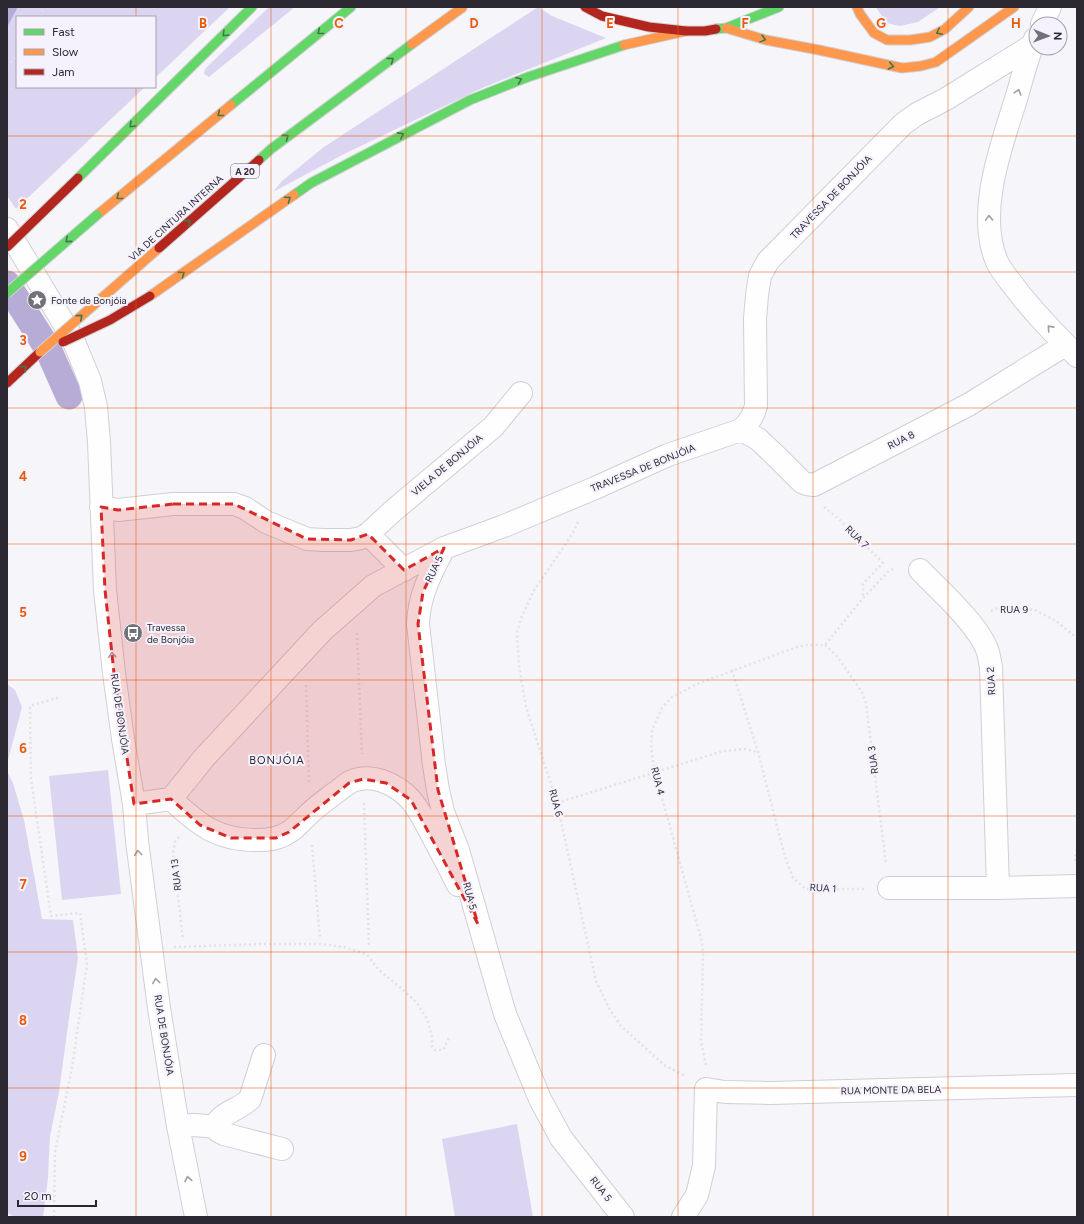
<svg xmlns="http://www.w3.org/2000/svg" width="1084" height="1224" font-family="Figtree,sans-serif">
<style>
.green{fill:#dcd5f1}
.water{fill:#b7acd6}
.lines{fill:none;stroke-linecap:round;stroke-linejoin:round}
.canal{stroke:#b7acd6;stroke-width:27}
.street-casing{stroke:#d0cfd6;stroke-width:24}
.fast-casing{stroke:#d0cfd6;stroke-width:11}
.slow-casing{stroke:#d0cfd6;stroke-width:11}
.jam-casing{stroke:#d0cfd6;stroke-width:11}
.path{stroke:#e2e1e3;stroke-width:2.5;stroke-dasharray:2 3;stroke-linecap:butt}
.street{stroke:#fefefe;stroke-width:22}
.fast{stroke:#63d668;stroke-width:9}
.slow{stroke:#ff974d;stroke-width:9}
.jam{stroke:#b3261e;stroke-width:9}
.fast-bridge-casing{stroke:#d1d0d4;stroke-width:11;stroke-linecap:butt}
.slow-bridge-casing{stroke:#d1d0d4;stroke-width:11;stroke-linecap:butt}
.jam-bridge-casing{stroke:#d1d0d4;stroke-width:11;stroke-linecap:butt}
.fast-bridge{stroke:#63d668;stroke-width:9}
.slow-bridge{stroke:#ff974d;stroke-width:9}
.jam-bridge{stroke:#b3261e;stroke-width:9}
.oneway{stroke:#44764a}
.oneway2{stroke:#9f9ea2}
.marked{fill:#d62828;fill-opacity:0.2;stroke:#d62828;stroke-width:3;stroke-dasharray:8 5;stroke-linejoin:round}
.grid{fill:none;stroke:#e8590c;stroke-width:1;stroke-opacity:0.55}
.labels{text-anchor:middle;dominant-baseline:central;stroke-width:4;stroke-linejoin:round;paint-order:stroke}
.shield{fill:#f5f2fd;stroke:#68656f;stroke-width:1}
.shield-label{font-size:9px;font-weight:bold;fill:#2b2832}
.street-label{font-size:10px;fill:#2b2832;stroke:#f5f2fd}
.poi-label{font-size:10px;fill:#2b2832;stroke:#f5f2fd;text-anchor:start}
.neighbourhood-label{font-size:11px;letter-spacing:1px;fill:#2b2832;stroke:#f5f2fd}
.grid-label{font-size:13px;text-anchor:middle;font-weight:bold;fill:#e8590c;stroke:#f5f2fd;stroke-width:4;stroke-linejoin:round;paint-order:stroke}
</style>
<rect width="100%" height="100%" fill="#f6f5fa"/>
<path class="green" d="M 7,7 L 230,7 L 155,78 L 155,17 L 17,17 L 17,87 L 145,87 L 16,209 L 7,196 Z
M 269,7 L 295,7 L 209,77 L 204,74 L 205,69 Z
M 538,7 L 552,16 L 606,38 L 482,88 L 344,154 L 273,192 L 282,181 L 324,147 Z
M 876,7 L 940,7 L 918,22 L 900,26 L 886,23 Z
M 7,684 L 15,690 L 22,707 L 7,764 Z
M 108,770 L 121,894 L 62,900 L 49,776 Z
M 7,771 L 13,783 L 24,820 L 42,919 L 73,920 L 78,958 L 69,1018 L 59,1092 L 50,1136 L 48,1178 L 43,1217 L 15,1217 L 7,1213 Z
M 517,1124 L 533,1217 L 455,1217 L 442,1139 Z"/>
<path class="water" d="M 7,7 L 18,7 L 7,27 Z"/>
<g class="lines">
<path class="canal" d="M 7,284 L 48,349 L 69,396"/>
<g class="street-casing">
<path id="street" d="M 1042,24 L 1050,7
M 1035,39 C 1027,58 1022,79 1016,99 C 1001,147 976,213 997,262 C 1002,272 1009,280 1016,289 C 1034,313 1056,335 1077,356
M 7,229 L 72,337 L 90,381 L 96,407 L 99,442 L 105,590 L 114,673 L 123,739 L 134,804 L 137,841 L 159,1008 L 178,1126 L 196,1217
M 741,430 L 758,439 L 777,457 L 802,482 L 807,484 L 814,485 L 968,405 L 1065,345
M 101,507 L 118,510 L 173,504 L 234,504 L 245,508 L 266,522 L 307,539 L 323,540 L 351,540 L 361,538 L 368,534 L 394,510 L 493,427 L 521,393
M 368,534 L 404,570
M 444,548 C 431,573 419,595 418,624 L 434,765 L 438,790 L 443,812 L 458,850 L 505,1014 L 540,1099 L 561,1138 L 623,1217
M 920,570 C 940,591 979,625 988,652 C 989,656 990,662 991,667 L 998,888
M 171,799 C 199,825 217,840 256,840 C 268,840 279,839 289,832 C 296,828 302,820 309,814 C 317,806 326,800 335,793 C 340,790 345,785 350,782 C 371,772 396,784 410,799 C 419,809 425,822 431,833 C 440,850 449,867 458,885
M 134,804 L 171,799 L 204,758 L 322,631 L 373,586 L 444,548 L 504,526 L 595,488 L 668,455 L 741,430 C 749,423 753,417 756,406 L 755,319 L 757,295 L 760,276 L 768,261 L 903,124 L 917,114 L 946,99 L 1033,45
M 889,888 L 998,888 L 1077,886
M 178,1126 L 195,1125 L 215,1127 C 220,1112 240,1110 250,1099 L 264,1055
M 215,1127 L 218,1131 L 224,1134 L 282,1149
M 683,1217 L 697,1195 L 704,1166 L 706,1089 L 725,1092 L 770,1093 L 1077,1085"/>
</g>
<g class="fast-casing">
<path id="fast" d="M 716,29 L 726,28 L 779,7
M 231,105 L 351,7
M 78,178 L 252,7
M 294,195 L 311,183 L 470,100 L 528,77 L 624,45"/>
</g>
<g class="slow-casing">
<path id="slow" d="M 857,7 L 860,14 L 874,33 L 887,40 L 910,40 L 930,37 L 945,29 L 969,7
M 726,28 L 766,40 L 819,50 L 902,68 L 921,66 L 936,62 L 1014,7
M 624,45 L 686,31
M 97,215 L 231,105
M 150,296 L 294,195"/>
</g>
<g class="jam-casing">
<path id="jam" d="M 585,7 L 602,16 L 649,27 L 686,31 L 705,31 L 716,29
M 7,383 L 40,352"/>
</g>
<path class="path" d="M 41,17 L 44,7
M 7,66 L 17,55
M 824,507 L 839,519 L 883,563 L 863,584 L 863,597
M 578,522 L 573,533 L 533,592 L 522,616 L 517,632 L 519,666 L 526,707 L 557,803 L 596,981 L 610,1010 L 621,1026 L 664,1065 L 685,1076
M 991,611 L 1000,607 L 1035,610 L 1056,621 L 1077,638
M 357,633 L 362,754
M 825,645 L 836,655 L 862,692 L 866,703 L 886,864
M 732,670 L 758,752 L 785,857 L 793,878 L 806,889 L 866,889
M 306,685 L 309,783
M 364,803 L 369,945
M 557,803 L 723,751 L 745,749 L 757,752
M 179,837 L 175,842 L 173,853 L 183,940
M 312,845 L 320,939
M 1075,861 L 1077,846
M 174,947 L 262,944 L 321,944 L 344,947 L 363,953 L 368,956 L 379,970 L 402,989 L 417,1003 L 427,1019 L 432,1036 L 432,1047 L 435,1050 L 443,1050 L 450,1036
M 706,1065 L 701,1042 L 703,956 L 702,942 L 655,773 L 651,748 L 652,730 L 662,708 L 672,697 L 697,684 L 797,647 L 806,645 L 825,645 L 863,598 L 889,571 L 895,568
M 54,1217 L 55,1152 L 72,1068 L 87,964 L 80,913 L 51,916 L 31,779 L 30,706 L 60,697"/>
<use href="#street" class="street"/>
<use href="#fast" class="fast"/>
<use href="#slow" class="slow"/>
<use href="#jam" class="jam"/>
<g class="fast-bridge-casing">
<path id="fast-bridge" d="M 259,160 L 271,149 L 412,44
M 7,293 L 97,215"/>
</g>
<g class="slow-bridge-casing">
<path id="slow-bridge" d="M 412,44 L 463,7
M 40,352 L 159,248"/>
</g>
<g class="jam-bridge-casing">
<path id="jam-bridge" d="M 7,247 L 78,178
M 159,248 L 259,160
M 63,342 L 110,320 L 150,296"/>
</g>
<use href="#fast-bridge" class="fast-bridge"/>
<use href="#slow-bridge" class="slow-bridge"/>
<use href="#jam-bridge" class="jam-bridge"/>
</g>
<defs><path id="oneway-chevron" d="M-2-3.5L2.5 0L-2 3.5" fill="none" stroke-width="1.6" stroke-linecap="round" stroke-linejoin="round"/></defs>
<g class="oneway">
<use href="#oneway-chevron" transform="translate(320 32) rotate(141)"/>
<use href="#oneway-chevron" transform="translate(939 32) rotate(154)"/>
<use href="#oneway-chevron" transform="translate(225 34) rotate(135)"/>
<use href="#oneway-chevron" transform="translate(763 39) rotate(15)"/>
<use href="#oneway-chevron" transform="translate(391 60) rotate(-37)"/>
<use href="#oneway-chevron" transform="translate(891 66) rotate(11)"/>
<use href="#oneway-chevron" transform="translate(519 80) rotate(-22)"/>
<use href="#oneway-chevron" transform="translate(220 114) rotate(141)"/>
<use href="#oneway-chevron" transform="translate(132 125) rotate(135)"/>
<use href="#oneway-chevron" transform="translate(401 135) rotate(-28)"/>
<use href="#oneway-chevron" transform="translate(286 137) rotate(-37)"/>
<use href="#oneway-chevron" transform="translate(119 197) rotate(141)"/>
<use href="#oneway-chevron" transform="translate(288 199) rotate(-35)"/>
<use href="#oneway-chevron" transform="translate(188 222) rotate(-42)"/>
<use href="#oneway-chevron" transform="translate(68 240) rotate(139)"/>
<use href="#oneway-chevron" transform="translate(182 274) rotate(-35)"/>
<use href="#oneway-chevron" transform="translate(80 317) rotate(-41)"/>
<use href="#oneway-chevron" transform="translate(24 368) rotate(-43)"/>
</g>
<g class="oneway2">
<use href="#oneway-chevron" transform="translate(1018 92) rotate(-73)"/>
<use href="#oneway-chevron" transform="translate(989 218) rotate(-92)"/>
<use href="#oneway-chevron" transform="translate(1050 328) rotate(-132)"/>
<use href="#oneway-chevron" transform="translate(112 655) rotate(-96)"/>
<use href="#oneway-chevron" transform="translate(138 853) rotate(-97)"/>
<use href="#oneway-chevron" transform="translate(156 981) rotate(-98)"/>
<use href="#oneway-chevron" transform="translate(188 1179) rotate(-101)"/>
</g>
<path class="marked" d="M 173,504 L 234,504 L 307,539 L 351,540 L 368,534 L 404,570 L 444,548 L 423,592 L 418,624 L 438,790 L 478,924 L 411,800 L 386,783 L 363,779 L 349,783 L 289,832 L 276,838 L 231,838 L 200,825 L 171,799 L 134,804 L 114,673 L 105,590 L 101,507 L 118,510 Z"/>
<path class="grid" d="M 136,7 L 136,17M 271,7 L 271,1217M 406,7 L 406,1217M 542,7 L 542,1217M 678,7 L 678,1217M 813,7 L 813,1217M 948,7 L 948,1217M 136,87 L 136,1217M 7,136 L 1077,136M 7,272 L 1077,272M 7,408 L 1077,408M 7,544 L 1077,544M 7,680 L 1077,680M 7,816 L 1077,816M 7,952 L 1077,952M 7,1088 L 1077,1088"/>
<defs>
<g id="sight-disc" transform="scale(1)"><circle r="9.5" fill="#727078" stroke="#f5f2fd"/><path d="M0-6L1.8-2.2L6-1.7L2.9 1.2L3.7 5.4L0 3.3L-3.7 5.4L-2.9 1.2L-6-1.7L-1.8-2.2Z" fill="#fff"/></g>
<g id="bus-disc" transform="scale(1)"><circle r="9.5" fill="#727078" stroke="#f5f2fd"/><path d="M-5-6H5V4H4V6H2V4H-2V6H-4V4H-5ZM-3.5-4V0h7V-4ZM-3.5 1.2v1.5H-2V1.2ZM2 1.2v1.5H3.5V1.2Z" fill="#fff"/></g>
</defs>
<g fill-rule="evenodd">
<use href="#sight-disc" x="37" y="300"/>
<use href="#bus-disc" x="133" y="633"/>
</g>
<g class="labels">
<rect class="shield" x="231" y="164" width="28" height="14" rx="3"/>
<g class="shield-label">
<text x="245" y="171">A 20</text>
</g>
<g class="street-label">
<text transform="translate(831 197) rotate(-46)">TRAVESSA DE BONJÓIA</text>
<text transform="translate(176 218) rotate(-42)">VIA DE CINTURA INTERNA</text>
<text transform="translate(901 440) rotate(-27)">RUA 8</text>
<text transform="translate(447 465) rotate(-40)">VIELA DE BONJÓIA</text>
<text transform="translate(643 468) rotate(-22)">TRAVESSA DE BONJÓIA</text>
<text transform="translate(857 537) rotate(44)">RUA 7</text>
<text transform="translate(434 569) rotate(-64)">RUA 5</text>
<text x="1014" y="609">RUA 9</text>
<text transform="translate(991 681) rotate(-93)">RUA 2</text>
<text transform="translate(120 714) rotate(82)">RUA DE BONJÓIA</text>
<text transform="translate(873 760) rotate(-97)">RUA 3</text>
<text transform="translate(658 781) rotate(76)">RUA 4</text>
<text transform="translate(556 803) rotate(75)">RUA 6</text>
<text transform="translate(176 875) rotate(-96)">RUA 13</text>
<text transform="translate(823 888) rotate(3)">RUA 1</text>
<text transform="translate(470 896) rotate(75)">RUA 5</text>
<text transform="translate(164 1035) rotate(81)">RUA DE BONJÓIA</text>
<text transform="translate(891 1090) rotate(-1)">RUA MONTE DA BELA</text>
<text transform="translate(601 1189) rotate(52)">RUA 5</text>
</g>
<g class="poi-label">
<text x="51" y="300">Fonte de Bonjóia</text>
<text x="147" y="627">Travessa<tspan x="147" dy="12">de Bonjóia</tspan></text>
</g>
<g class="neighbourhood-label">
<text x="277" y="760">BONJÓIA</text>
</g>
</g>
<g class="grid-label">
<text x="203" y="28">B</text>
<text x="339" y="28">C</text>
<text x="474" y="28">D</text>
<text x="610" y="28">E</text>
<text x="745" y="28">F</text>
<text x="881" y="28">G</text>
<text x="1016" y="28">H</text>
<text x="23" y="209">2</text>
<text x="23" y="345">3</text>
<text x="23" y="481">4</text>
<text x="23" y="617">5</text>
<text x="23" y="753">6</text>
<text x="23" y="889">7</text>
<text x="23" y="1025">8</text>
<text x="23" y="1161">9</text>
</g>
<rect width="1084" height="1224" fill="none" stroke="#2b2832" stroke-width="16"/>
<rect x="16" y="16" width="140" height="72" fill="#f5f2fd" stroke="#a4a1ac"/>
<rect x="24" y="29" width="20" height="6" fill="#63d668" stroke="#a4a1ac"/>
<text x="52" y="36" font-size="12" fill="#2b2832">Fast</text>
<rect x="24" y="49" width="20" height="6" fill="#ff974d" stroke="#a4a1ac"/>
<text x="52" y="56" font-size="12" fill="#2b2832">Slow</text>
<rect x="24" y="69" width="20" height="6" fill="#b3261e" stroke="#a4a1ac"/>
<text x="52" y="76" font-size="12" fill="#2b2832">Jam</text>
<g transform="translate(1048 36) rotate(91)"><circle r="19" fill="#f5f2fd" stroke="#a4a1ac"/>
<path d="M0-3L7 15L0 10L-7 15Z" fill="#727078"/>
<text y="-6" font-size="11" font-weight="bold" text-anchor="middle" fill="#2b2832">N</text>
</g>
<path d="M18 1200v6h78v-6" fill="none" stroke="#2b2832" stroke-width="2"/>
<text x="24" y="1200" font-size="12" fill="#2b2832" stroke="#f5f2fd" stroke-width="3" paint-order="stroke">20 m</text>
</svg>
